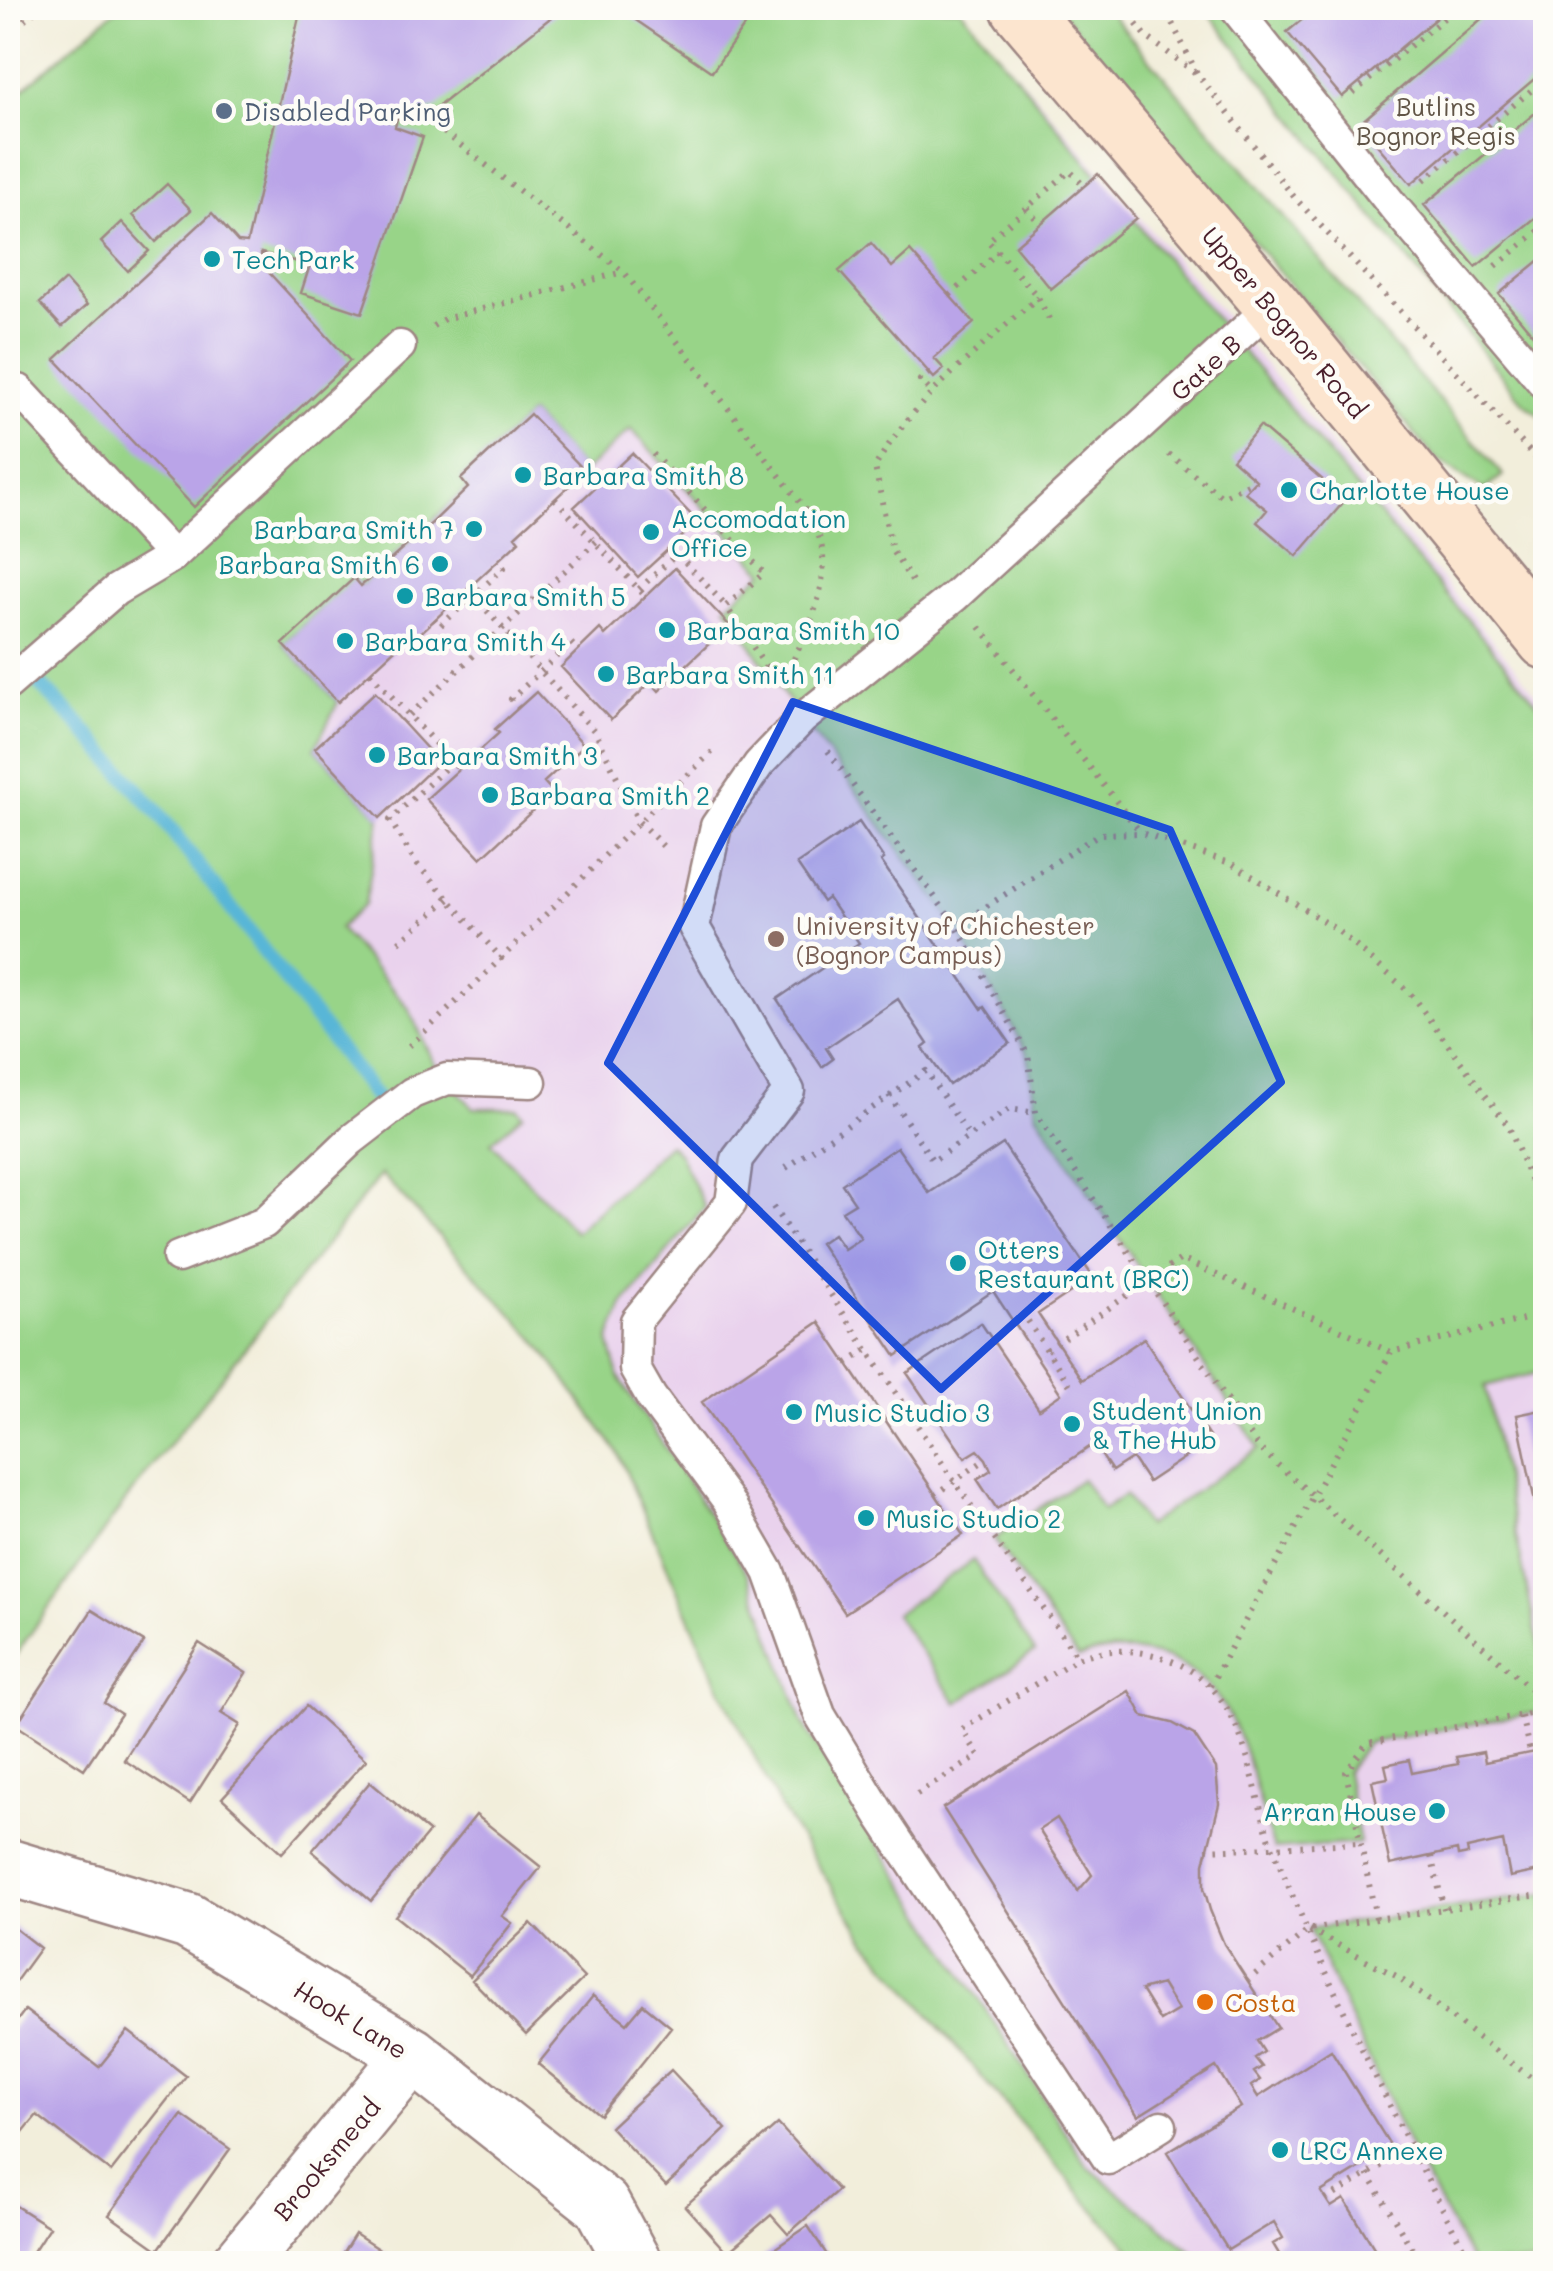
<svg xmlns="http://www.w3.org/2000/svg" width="1553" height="2271" font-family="Mali,sans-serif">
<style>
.built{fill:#e9d2ed}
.green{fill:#98d488;stroke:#717a5a;stroke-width:2.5}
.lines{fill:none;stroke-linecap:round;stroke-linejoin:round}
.stream{stroke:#59b6d7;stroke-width:15}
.building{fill:#baa4e8;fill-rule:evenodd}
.lane-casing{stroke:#9e8683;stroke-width:35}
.street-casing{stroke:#9e8683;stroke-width:60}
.secondary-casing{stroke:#9e8683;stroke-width:60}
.path{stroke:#9e8683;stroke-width:6;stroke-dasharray:2.5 8;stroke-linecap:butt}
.lane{stroke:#fff;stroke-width:30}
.street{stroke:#fff;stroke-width:55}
.secondary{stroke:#fce5cf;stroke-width:55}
.marked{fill:#1d4ed8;fill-opacity:0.2;stroke:#1d4ed8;stroke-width:8;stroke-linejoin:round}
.service-dot{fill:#5c6f8a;stroke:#fdfcf7;stroke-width:4}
.culture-dot{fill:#0f9aa8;stroke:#fdfcf7;stroke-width:4}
.education-dot{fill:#8d6e63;stroke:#fdfcf7;stroke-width:4}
.food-dot{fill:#e8710a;stroke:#fdfcf7;stroke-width:4}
.labels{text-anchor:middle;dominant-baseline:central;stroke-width:9;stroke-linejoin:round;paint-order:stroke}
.park-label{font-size:25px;fill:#615547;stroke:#fdfcf7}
.service-label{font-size:25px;fill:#4e5e75;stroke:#fdfcf7;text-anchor:start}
.culture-label{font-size:25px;fill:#0d838f;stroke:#fdfcf7;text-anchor:start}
.street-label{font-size:25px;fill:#4a1f2b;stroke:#fdfcf7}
.education-label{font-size:25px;fill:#785e54;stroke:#fdfcf7;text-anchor:start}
.food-label{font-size:25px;fill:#c56008;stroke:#fdfcf7;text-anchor:start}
</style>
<rect width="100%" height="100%" fill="#fdfcf7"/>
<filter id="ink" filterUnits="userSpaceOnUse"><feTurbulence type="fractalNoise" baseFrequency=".01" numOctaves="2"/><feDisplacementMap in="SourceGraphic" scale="20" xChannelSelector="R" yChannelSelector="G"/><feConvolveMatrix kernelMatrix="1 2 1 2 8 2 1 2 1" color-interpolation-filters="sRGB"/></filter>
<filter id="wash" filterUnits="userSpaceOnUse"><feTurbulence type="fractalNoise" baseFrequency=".0048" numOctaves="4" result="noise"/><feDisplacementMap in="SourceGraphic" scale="40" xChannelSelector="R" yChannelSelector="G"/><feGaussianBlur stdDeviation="2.25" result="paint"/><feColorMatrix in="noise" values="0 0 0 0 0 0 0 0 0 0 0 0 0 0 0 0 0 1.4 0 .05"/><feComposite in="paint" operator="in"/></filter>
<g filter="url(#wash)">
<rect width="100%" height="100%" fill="#f2eedb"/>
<path class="built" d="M 118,8 L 960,8 L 1221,312 L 1545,704 L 1545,2263 L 1143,2263 L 1088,2203 L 866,1940 L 783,1812 L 721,1691 L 617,1451 L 535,1339 L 381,1174 L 123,1504 L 8,1665 L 8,102 Z"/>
<path class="green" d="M 118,8 L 960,8 L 1234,341 L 1545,712 L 1545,1371 L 1485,1386 L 1545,1675 L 1545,1711 L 1367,1743 L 1346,1772 L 1359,1843 L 1274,1849 C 1249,1778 1242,1676 1154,1655 C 1127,1649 1104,1648 1078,1658 L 994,1539 L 1082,1479 L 1103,1510 L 1125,1495 L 1146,1526 L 1259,1448 L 1036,1113 L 1028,1055 L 956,926 L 780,689 L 726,606 L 764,572 L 631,429 L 585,471 L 530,414 L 462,478 L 468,488 L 361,586 L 354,579 L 283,644 L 338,702 L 315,748 L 380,818 L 365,904 L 339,928 L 408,1007 L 434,1063 L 473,1108 L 518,1108 L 523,1114 L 491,1142 L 575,1232 L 669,1144 L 679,1154 L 705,1207 L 623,1305 L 609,1341 L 619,1377 L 748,1574 L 803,1723 L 867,1827 L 1088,2167 L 1206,2263 L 1143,2263 L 1088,2203 L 866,1940 L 783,1812 L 721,1691 L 617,1451 L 535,1339 L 381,1174 L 123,1504 L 8,1665 L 8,102 Z
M 1058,8 L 1106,8 L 1503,475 L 1484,490 L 1435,458 Z
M 1204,8 L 1545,8 L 1545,419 L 1523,402 Z
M 973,1560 L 1035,1652 L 957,1703 L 895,1614 Z
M 1545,1894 L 1545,2263 L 1472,2263 L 1410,2148 L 1309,1929 Z"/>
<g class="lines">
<path class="stream" d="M 8,652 L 79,724 L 159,814 L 379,1102"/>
</g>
<g id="blocks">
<path class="building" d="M 301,8 L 563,8 L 436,108 L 397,119 L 395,127 L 423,137 L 362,313 L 301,293 L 310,265 L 261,253 L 262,265 L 350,361 L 194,507 L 55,359 L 212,213 L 238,242 L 247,243 Z
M 618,8 L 757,8 L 712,72 Z
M 1316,8 L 1448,8 L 1342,97 L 1287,32 Z
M 1494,8 L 1546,8 L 1546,69 L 1411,184 L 1359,124 Z
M 1546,104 L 1546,209 L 1476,267 L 1424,205 Z
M 1098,174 L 1136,218 L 1051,289 L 1015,246 Z
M 167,184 L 191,210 L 156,242 L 133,215 Z
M 122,222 L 149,251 L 128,271 L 101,242 Z
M 871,243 L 892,267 L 910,251 L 974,323 L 934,358 L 944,369 L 934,378 L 839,271 Z
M 1546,255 L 1546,350 L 1499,294 Z
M 65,280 L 87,305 L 62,327 L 40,303 Z
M 530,414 L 585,471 L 515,536 L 519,541 L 412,641 L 408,637 L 338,702 L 283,644 L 354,578 L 361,586 L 433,522 L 468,488 L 461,479 Z
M 1260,426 L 1332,488 L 1328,493 L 1342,504 L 1297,556 L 1257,522 L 1267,510 L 1245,492 L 1256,480 L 1232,459 Z
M 632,453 L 698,522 L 638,577 L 574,507 Z
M 675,568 L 729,625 L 659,691 L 651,682 L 611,720 L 561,667 L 600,629 L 605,635 Z
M 375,692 L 439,762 L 380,818 L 315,748 Z
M 536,692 L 584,745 L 544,782 L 553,792 L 481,858 L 426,799 L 499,733 L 495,729 Z
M 859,822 L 884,859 L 881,861 L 982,1009 L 985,1007 L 1010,1043 L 949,1085 L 923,1048 L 928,1044 L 898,999 L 826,1048 L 833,1059 L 822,1067 L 777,999 L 859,943 L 828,898 L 823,902 L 797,864 Z
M 1003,1144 L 1093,1277 L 1038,1314 L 1082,1380 L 1144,1338 L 1211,1440 L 1148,1482 L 1132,1458 L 1112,1471 L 1094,1444 L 997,1509 L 977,1479 L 991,1470 L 986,1459 L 978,1450 L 965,1458 L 907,1373 L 981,1323 L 1039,1409 L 1061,1394 L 993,1291 L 896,1356 L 820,1243 L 833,1234 L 844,1249 L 861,1238 L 842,1211 L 855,1203 L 842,1184 L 897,1147 L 929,1193 Z
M 819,1322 L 963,1535 L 845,1613 L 702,1402 Z
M 1546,1409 L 1546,1546 L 1544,1546 L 1517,1415 Z
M 92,1610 L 144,1642 L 104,1703 L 121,1714 L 84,1769 L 16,1725 Z
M 199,1643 L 246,1673 L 221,1713 L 240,1725 L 190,1803 L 124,1760 Z
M 1129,1691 L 1143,1716 L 1172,1723 L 1194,1735 L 1216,1768 L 1219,1804 L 1204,1864 L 1204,1888 L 1210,1910 L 1224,1944 L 1278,2028 L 1257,2041 L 1264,2052 L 1255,2058 L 1262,2067 L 1254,2072 L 1260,2080 L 1251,2086 L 1258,2097 L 1331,2050 L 1392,2148 L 1321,2192 L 1331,2207 L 1344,2199 L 1384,2264 L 1285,2264 L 1273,2244 L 1283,2238 L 1274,2222 L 1228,2250 L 1167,2152 L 1241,2107 L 1216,2067 L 1138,2116 L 943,1808 ZM 1057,1818 L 1092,1875 L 1078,1891 L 1039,1830 ZM 1162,1984 L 1178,2010 L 1160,2021 L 1141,1990 Z
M 306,1706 L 366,1760 L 282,1853 L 222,1798 Z
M 1545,1750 L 1544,1870 L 1510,1877 L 1503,1841 L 1467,1849 L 1468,1854 L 1458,1856 L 1457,1850 L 1390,1865 L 1372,1781 L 1388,1778 L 1385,1765 L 1409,1760 L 1412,1773 L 1458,1764 L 1456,1757 L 1483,1752 L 1485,1762 Z
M 370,1782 L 429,1832 L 371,1901 L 312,1851 Z
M 476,1815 L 541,1867 L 502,1916 L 512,1923 L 470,1976 L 395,1916 Z
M 8,1923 L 40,1948 L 8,1992 Z
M 531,1923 L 584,1978 L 526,2035 L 472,1980 Z
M 593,1996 L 627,2023 L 643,2004 L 671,2027 L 600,2115 L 538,2064 Z
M 25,2010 L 99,2067 L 128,2031 L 186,2076 L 111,2172 L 37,2115 L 22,2133 L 8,2122 L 8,2033 Z
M 671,2070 L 726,2129 L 666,2186 L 610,2127 Z
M 182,2115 L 230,2149 L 158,2250 L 109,2215 Z
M 778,2124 L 838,2190 L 788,2234 L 771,2215 L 727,2253 L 685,2206 Z
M 8,2182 L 16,2188 L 8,2201 L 49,2227 L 25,2264 L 8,2264 Z
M 808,2226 L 833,2264 L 752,2264 Z
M 355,2234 L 401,2264 L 336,2264 Z"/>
</g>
</g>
<g filter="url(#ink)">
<use href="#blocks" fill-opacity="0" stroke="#9e8683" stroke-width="2.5"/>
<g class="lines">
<g class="lane-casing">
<path id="lane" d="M 1235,8 L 1393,206 L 1546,386
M 19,390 L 173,556
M 8,684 L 116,590 L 173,556 L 400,346
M 178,1257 L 264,1223 L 351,1140 L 412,1093 L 447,1079 L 531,1082
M 1161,2126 L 1108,2159 L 881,1816 L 820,1715 L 769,1572 L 728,1501 L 651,1397 L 635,1369 L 636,1321 L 731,1203 L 737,1159 L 789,1091 L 694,927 L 716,826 L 759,764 L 803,718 L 955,596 L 1272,305"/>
</g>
<g class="street-casing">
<path id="street" d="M 8,1867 L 188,1921 L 412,2055 L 602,2205 L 634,2264
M 240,2264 L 412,2055"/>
</g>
<g class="secondary-casing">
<path id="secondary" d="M 1019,8 L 1272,305 L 1546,641"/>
</g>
<path class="path" d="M 1123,8 L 1148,38 L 1197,74
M 1158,8 L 1172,23 L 1198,75 L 1295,198 L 1546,469
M 8,33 L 38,8
M 1353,93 L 1456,8
M 419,113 L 624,272 L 802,505 C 808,516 817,528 820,540 C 833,585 805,635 786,675
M 1424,180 L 1546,78
M 1027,208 L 1040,224
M 1496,266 L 1546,225
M 950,295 L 998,252
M 1049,319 L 1038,297 L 988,241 L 1070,171 L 1084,186
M 433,326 L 444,319 L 623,272
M 929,373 L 920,380 L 932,393
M 653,454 L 764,573 L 726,606 L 779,687
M 1169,454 L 1222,497 L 1256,480
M 555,499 L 645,596
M 1546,521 L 1540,530 L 1546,537
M 671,547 L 726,606
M 912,581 L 892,551 L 875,467 C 914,398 980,349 1038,297
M 639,589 L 677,554
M 473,595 L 596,733 L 638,821 L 666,849
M 434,619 L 440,626 L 504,568 L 498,560
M 980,627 L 1141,833
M 370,673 L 459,769
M 519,708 L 511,699 L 571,643 L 578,650
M 402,722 L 601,537
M 828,751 L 956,926 L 1028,1055 L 1036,1113 L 1260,1449 L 1546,1702
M 452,762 L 390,820 L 415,862 L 503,960
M 931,935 L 956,926 L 1099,834 L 1141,833 L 1233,864 L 1337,930 L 1409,992 L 1509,1127 L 1546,1219
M 399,942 L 449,899
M 409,1046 C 513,951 609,848 712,752
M 889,1095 L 933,1161 L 1009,1109 L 1036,1113
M 786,1168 L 926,1071 L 969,1136
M 773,1207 L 954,1481 L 1078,1658
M 1028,1321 L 1071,1387
M 1047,1350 L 1181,1259 L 1391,1352 L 1546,1314
M 847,1363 L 868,1350
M 935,1495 L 986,1459
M 1210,1686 L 1391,1352
M 1521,1716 L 1530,1752
M 917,1794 L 979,1756 L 962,1729 L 1078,1658 C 1120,1642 1180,1653 1212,1688 C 1251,1731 1253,1798 1274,1851 C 1331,1992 1400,2130 1472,2264
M 1206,1850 L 1359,1843
M 1431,1856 L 1444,1909
M 1376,1918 L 1346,1772 L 1367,1743 L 1546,1711
M 1310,1930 L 1398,1977 L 1546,2089
M 1247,1981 L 1309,1929 L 1546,1894
M 1368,2174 L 1421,2264
M 1326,2200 L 1410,2148"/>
<use href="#lane" class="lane"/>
<use href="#street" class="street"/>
<use href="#secondary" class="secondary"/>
</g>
</g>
<path class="marked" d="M 793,702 L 1170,830 L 1281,1082 L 941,1389 L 608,1063 Z"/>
<circle class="service-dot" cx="224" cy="111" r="10"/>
<g class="culture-dot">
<circle cx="212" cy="259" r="10"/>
<circle cx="523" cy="475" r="10"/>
<circle cx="1289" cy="490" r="10"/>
<circle cx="474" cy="529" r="10"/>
<circle cx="651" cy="532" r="10"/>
<circle cx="440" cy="564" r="10"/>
<circle cx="405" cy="596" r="10"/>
<circle cx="667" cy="630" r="10"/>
<circle cx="345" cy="641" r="10"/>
<circle cx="606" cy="674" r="10"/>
<circle cx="377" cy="755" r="10"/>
<circle cx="490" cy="795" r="10"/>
<circle cx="958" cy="1263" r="10"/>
<circle cx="794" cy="1412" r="10"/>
<circle cx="1072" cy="1424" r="10"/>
<circle cx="866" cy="1518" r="10"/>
<circle cx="1437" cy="1811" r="10"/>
<circle cx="1280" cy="2150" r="10"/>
</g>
<circle class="education-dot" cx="776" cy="939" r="10"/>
<circle class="food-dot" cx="1205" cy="2002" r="10"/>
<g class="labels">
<g class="park-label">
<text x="1436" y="106">Butlins<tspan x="1436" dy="29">Bognor Regis</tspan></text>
</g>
<g class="service-label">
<text x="244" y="111">Disabled Parking</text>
</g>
<g class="culture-label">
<text x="232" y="259">Tech Park</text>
<text x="543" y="475">Barbara Smith 8</text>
<text x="1309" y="490">Charlotte House</text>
<text x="671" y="518">Accomodation<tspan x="671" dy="29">Office</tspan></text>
<text x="454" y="529" text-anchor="end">Barbara Smith 7</text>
<text x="420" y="564" text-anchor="end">Barbara Smith 6</text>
<text x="425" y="596">Barbara Smith 5</text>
<text x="687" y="630">Barbara Smith 10</text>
<text x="365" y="641">Barbara Smith 4</text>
<text x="626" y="674">Barbara Smith 11</text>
<text x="397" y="755">Barbara Smith 3</text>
<text x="510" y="795">Barbara Smith 2</text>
<text x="978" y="1249">Otters<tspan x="978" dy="29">Restaurant (BRC)</tspan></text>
<text x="1092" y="1410">Student Union<tspan x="1092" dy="29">&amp; The Hub</tspan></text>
<text x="814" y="1412">Music Studio 3</text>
<text x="886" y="1518">Music Studio 2</text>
<text x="1417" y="1811" text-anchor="end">Arran House</text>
<text x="1300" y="2150">LRC Annexe</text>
</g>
<g class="street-label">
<text transform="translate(1285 322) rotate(50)">Upper Bognor Road</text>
<text transform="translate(1205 367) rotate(-42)">Gate B</text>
<text transform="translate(351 2019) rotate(31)">Hook Lane</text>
<text transform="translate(326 2159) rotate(-50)">Brooksmead</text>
</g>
<g class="education-label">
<text x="796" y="925">University of Chichester<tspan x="796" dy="29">(Bognor Campus)</tspan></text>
</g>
<g class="food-label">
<text x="1225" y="2002">Costa</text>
</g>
</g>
<rect width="1553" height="2271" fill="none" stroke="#fdfcf7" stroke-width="40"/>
</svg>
